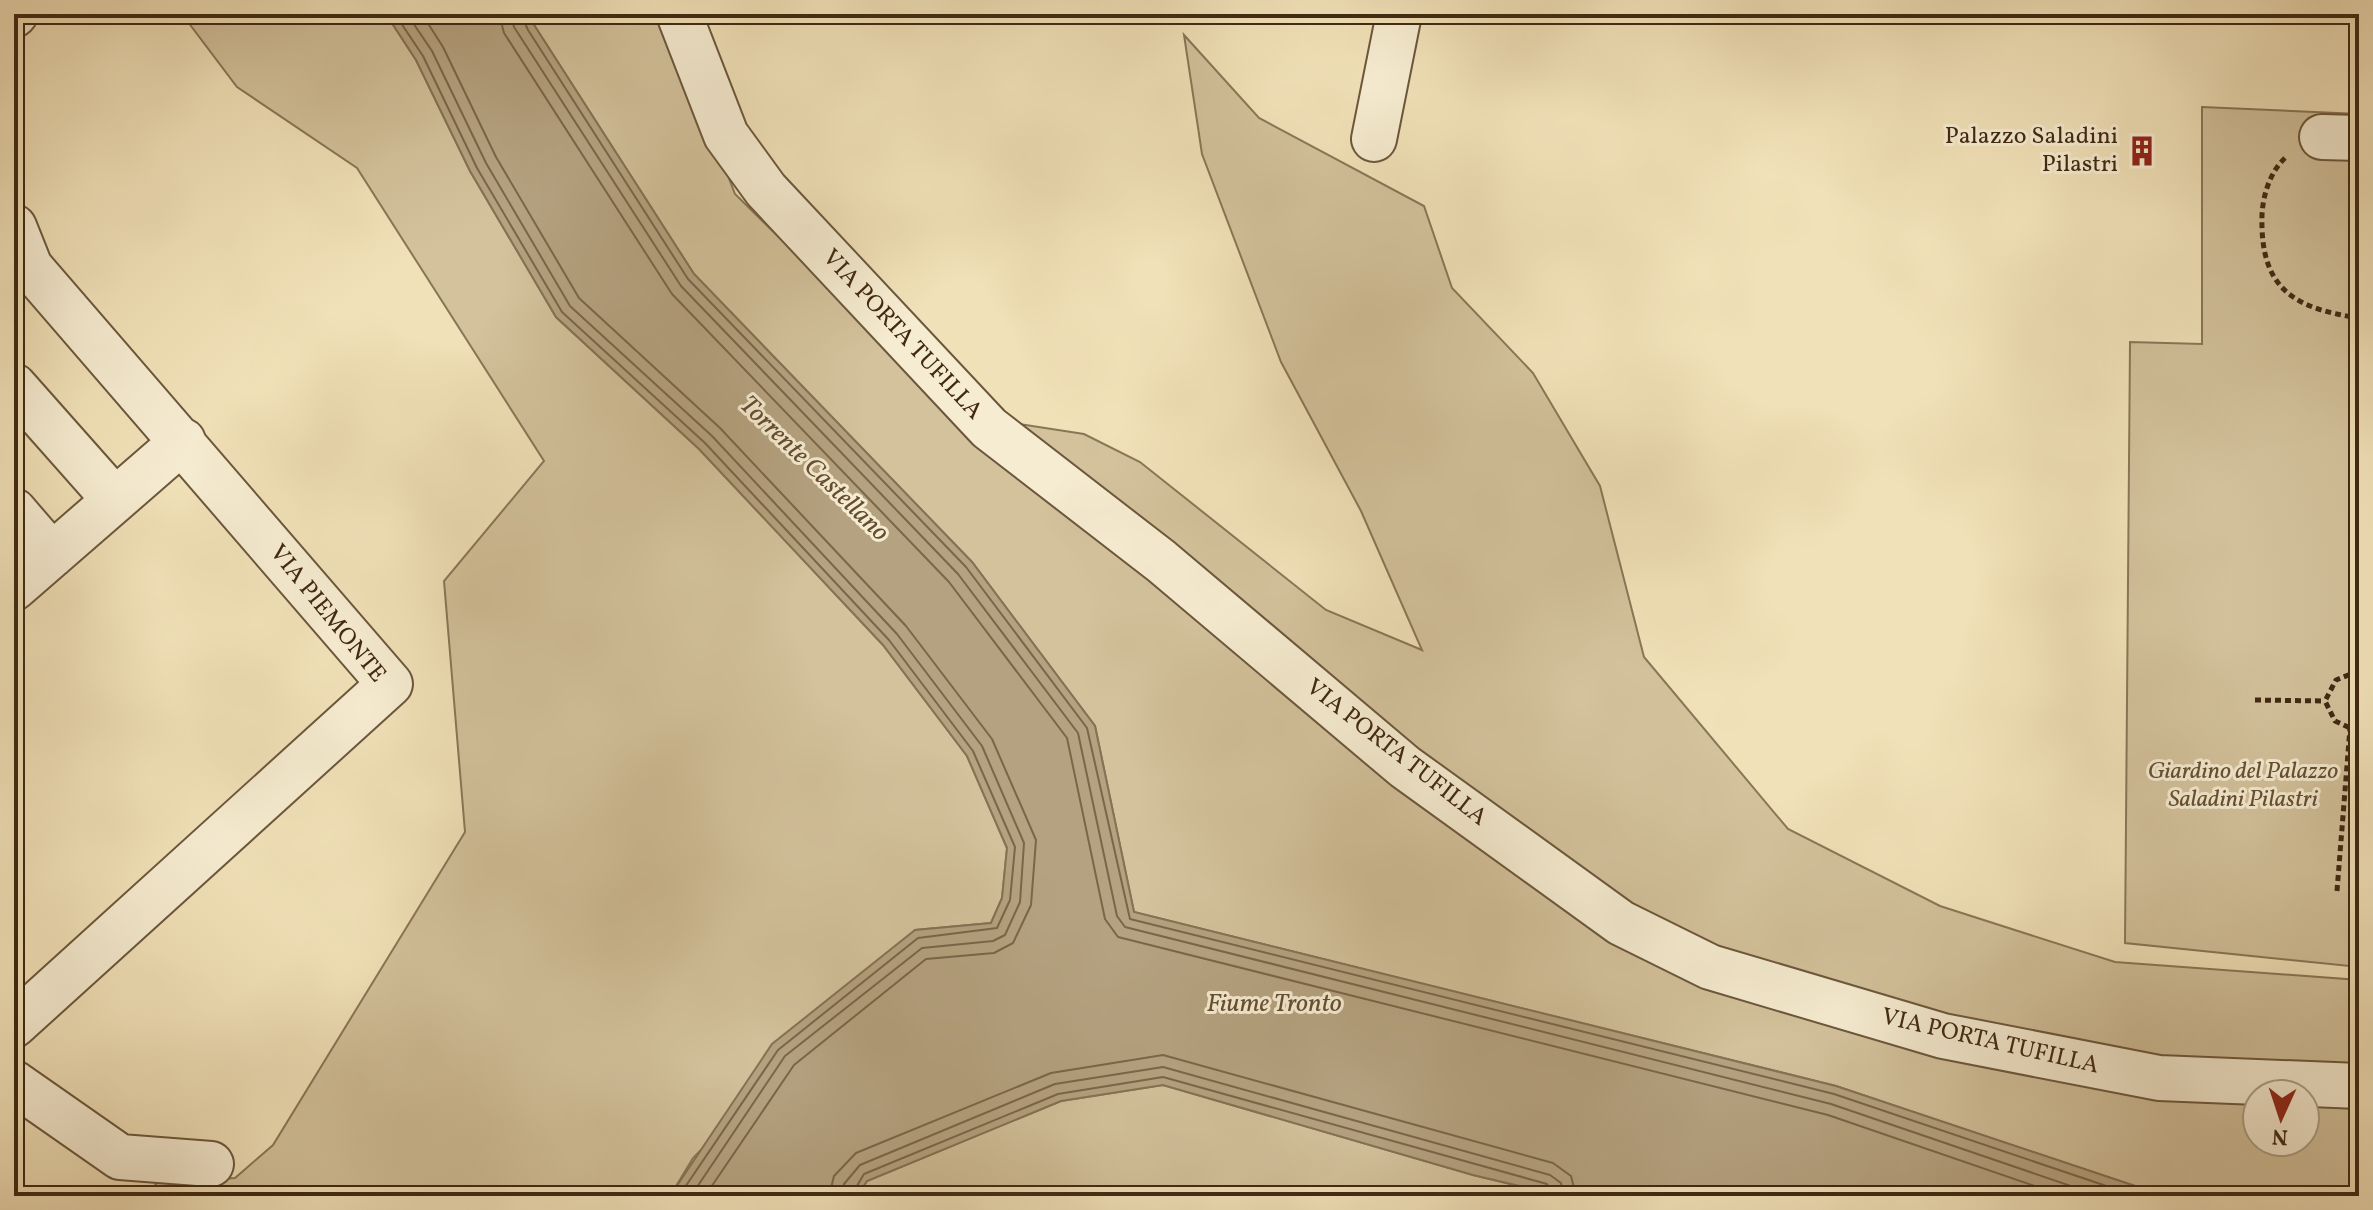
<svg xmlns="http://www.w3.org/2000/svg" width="2373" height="1210" font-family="Vollkorn,serif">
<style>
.green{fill:#d3c29c;stroke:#8a7657;stroke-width:2;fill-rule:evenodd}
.water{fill:#b5a280;stroke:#867254;stroke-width:2}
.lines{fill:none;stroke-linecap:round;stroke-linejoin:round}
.shore{stroke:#7a6649;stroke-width:2}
.minor-casing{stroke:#6c573c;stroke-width:48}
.path{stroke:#402912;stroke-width:5;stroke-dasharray:6 4;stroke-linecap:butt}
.minor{stroke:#f6ecd1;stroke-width:44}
.labels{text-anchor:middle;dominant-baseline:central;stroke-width:6;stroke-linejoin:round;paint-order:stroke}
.poi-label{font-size:24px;fill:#402912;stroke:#f6ecd1;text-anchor:end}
.street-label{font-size:24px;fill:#402912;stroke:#f6ecd1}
.park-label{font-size:24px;font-style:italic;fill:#654f34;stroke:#f6ecd1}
.water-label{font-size:26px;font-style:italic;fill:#634d33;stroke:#f6ecd1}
</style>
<rect width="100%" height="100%" fill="#f1e1b8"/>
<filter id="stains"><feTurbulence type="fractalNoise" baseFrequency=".0025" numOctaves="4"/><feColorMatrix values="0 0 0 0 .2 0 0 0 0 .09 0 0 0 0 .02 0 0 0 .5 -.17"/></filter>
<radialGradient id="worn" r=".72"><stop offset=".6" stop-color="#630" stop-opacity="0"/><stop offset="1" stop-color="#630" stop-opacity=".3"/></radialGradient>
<path class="green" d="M 182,14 L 386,14 L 416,60 L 470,171 L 556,317 L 699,449 L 883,645 L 967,756 L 1007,848 L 1002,898 L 991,923 L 915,930 L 693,1158 L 670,1196 L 145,1196 L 158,1182 L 235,1178 L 273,1145 L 465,832 L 444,581 L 544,461 L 357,168 L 237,87 Z
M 527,14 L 666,14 L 735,194 L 960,415 L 1084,434 L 1140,462 L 1326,610 L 1422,650 L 1361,511 L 1281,362 L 1202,154 L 1184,35 L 1259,118 L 1424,206 L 1452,288 L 1533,373 L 1600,486 L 1644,657 L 1788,829 L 1940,906 L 2115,962 L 2359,980 L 2359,1196 L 2165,1196 L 1836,1086 L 1134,912 L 1095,726 L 972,562 L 694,274 ZM 2257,1094 L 2305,1094 L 2305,1142 L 2257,1142 Z
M 2202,107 L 2359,114 L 2359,967 L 2125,943 L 2130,342 L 2202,344 Z
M 1163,1085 L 1473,1175 L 1561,1196 L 857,1196 L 867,1181 L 1061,1101 Z"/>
<path class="water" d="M 386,14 L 527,14 L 694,274 L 972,562 L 1095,726 L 1134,912 L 1836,1086 L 2165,1196 L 1561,1196 L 1473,1175 L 1163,1085 L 1061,1101 L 867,1181 L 857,1196 L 670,1196 L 772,1044 L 915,930 L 991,923 L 1002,898 L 1007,848 L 967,756 L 883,645 L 699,449 L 556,317 L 470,171 L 416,60 Z"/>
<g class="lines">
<path class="shore" d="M 395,14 L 423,56 L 477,168 L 562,312 L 705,443 L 889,640 L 973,751 L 1015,847 L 1010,900 L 997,928 L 918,938 L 778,1050 L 679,1196
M 407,14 L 432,51 L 486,163 L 570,306 L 712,436 L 897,634 L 982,746 L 1024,843 L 1020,902 L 1005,935 L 993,941 L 922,948 L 785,1056 L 691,1196
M 422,14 L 443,47 L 496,157 L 579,298 L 720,428 L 906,626 L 992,739 L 1036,840 L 1031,905 L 1013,943 L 994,953 L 926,959 L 794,1065 L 705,1196
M 499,14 L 504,33 L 672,294 L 949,582 L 1067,738 L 1105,919 L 1118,937 L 1828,1115 L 2064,1196
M 511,14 L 514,27 L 681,286 L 958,574 L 1078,733 L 1117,916 L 1125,927 L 1831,1104 L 2100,1196
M 521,14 L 528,30 L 688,279 L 966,567 L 1087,728 L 1130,919 L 1834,1094 L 2136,1196
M 829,1196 L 834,1176 L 856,1153 L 1051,1073 L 1163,1055 L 1553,1163 L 1571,1176 L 1576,1196
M 841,1196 L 844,1184 L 860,1165 L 1055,1084 L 1163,1067 L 1550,1175 L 1561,1183 L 1564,1196
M 851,1196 L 864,1174 L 1058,1094 L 1163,1077 L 1547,1184 L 1554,1196"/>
<g class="minor-casing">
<path id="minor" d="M 679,14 L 726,135 L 766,190 L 989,428 L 1161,561 L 1405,767 L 1621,923 L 1710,967 L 1943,1036 L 2159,1078 L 2359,1086
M 14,15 L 15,14
M 2322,137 L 2359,138
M 1374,139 L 1399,14
M 14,227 L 30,267 L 390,684 L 14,1025
M 14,386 L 115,500
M 14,511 L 52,555
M 14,588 L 183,441
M 14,1083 L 120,1157 L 211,1164"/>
</g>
<path class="path" d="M 2285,158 C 2270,172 2263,195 2262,215 C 2260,287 2291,308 2359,318
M 2351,674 L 2359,436
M 2359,676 L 2351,674 L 2336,680 L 2325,701 L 2335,721 L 2350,728 L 2359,726
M 2255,700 L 2325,701
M 2337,891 L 2350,728"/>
<use href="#minor" class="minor"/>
</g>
<defs>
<g id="building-bare" transform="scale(2.4)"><path d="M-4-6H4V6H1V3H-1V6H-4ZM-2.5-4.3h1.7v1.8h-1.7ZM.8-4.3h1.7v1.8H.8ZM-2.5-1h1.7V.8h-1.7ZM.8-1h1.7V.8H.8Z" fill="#8f2418" stroke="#f6ecd1" stroke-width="2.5" paint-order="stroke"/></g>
</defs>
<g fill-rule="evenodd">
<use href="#building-bare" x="2142" y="151"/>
</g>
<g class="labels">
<g class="poi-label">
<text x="2118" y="137">Palazzo Saladini<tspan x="2118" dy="28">Pilastri</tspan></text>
</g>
<g class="street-label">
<text transform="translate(902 335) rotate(47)">VIA PORTA TUFILLA</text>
<text transform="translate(327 614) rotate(51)">VIA PIEMONTE</text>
<text transform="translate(1396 753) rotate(38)">VIA PORTA TUFILLA</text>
<text transform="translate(1990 1042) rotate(13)">VIA PORTA TUFILLA</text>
</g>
<g class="park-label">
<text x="2243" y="772">Giardino del Palazzo<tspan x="2243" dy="28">Saladini Pilastri</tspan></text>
</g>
<g class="water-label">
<text transform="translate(814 469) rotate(44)">Torrente Castellano</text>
<text x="1274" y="1004">Fiume Tronto</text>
</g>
</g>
<rect width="2373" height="1210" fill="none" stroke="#f1e1b8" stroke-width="48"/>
<rect x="16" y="16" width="2341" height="1178" fill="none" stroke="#402912" stroke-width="4"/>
<rect x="24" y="24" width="2325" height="1162" fill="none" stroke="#402912" stroke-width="2"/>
<g transform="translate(2281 1118) rotate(183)"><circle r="38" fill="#f6ecd1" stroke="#ad9e85" stroke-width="2"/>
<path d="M0-6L14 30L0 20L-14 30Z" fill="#8f2418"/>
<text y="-12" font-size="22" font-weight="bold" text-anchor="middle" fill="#402912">N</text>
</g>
<rect width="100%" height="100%" filter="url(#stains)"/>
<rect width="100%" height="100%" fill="url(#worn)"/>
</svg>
